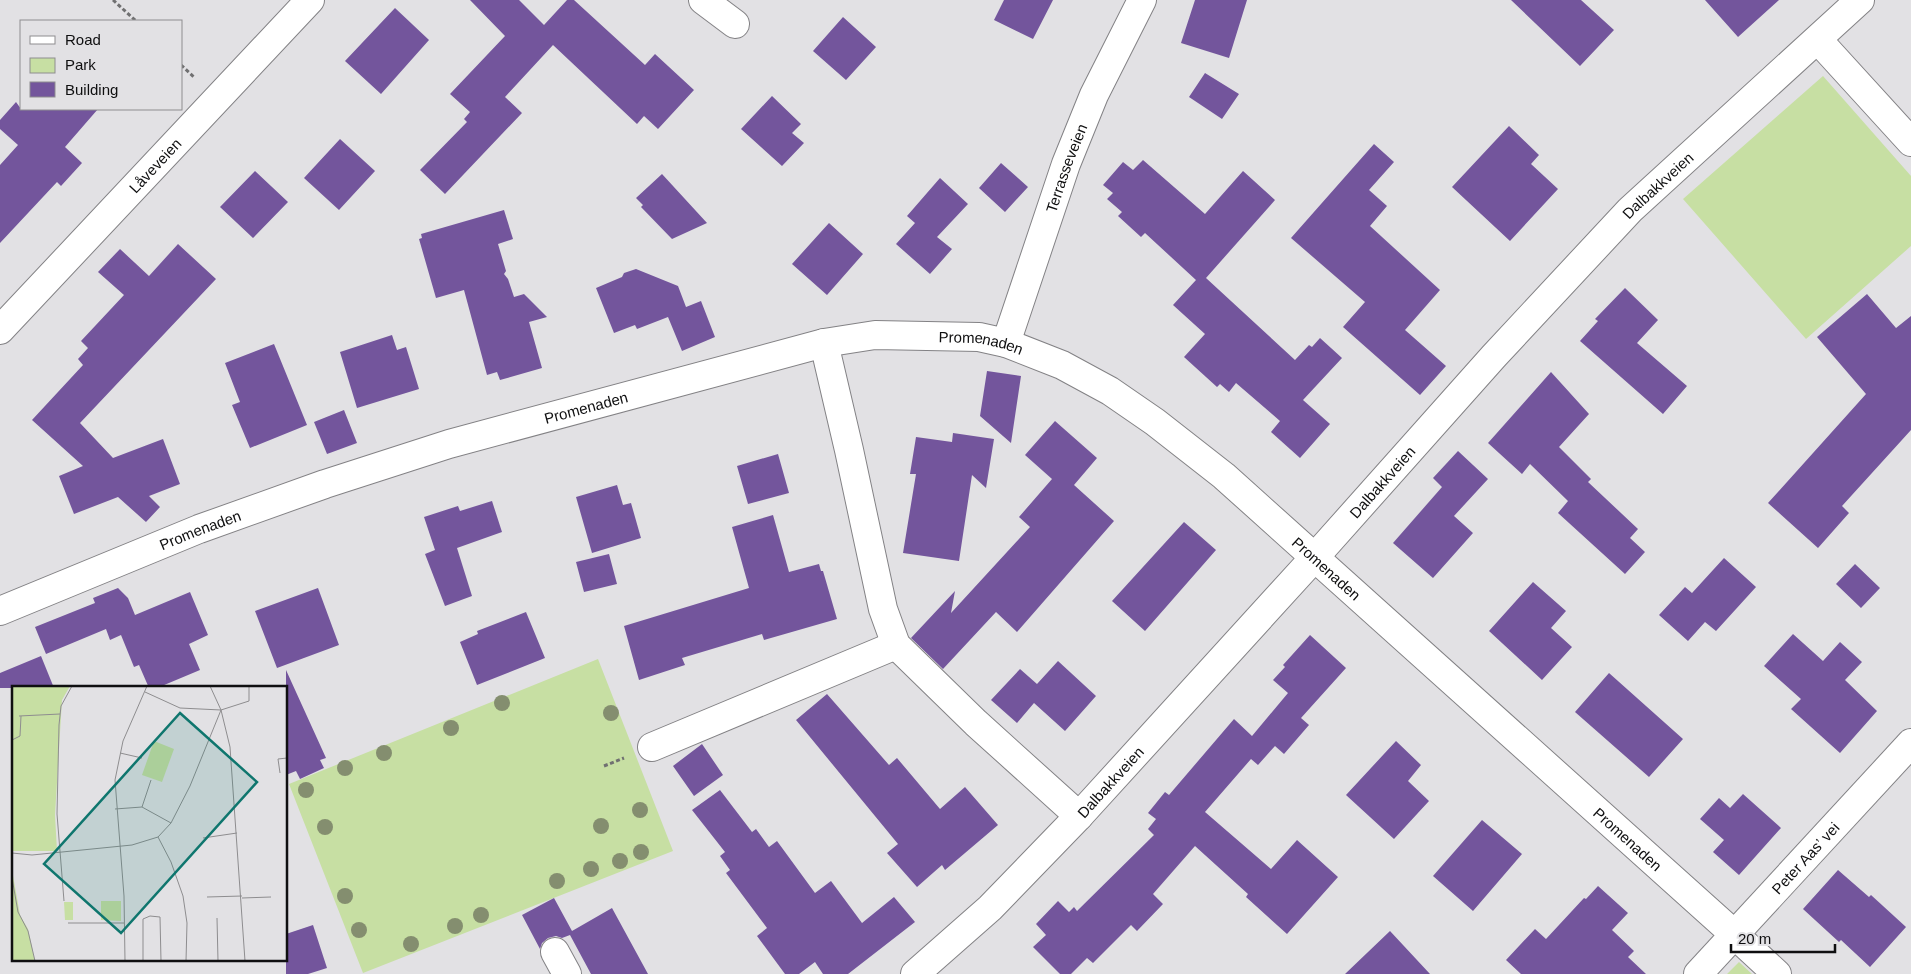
<svg xmlns="http://www.w3.org/2000/svg" width="1911" height="974" font-family="Helvetica,sans-serif">
<style>
.green{fill:#c7dfa3}
.building{fill:#73559c}
.lines{fill:none;stroke-linecap:round;stroke-linejoin:round}
.minor-casing{stroke:#838285;stroke-width:30}
.path{stroke:#707071;stroke-width:3;stroke-dasharray:4 2.5;stroke-linecap:butt}
.minor{stroke:#fff;stroke-width:28}
.tree{fill:#848e6f}
.labels{text-anchor:middle;dominant-baseline:central;stroke-width:4.5;stroke-linejoin:round;paint-order:stroke}
.street-label{font-size:15px;fill:#0f0f10;stroke:#e2e1e4}
.inset-road{fill:none;stroke:#8e8d8f;stroke-width:1}
.view{fill:#0f766e;fill-opacity:0.15;stroke:#0f766e;stroke-width:2.5}
.inset-edge{fill:none;stroke:#0f0f10;stroke-width:2.5}
</style>
<rect width="100%" height="100%" fill="#e2e1e4"/>
<path class="green" d="M 1823,76 L 1911,176 L 1911,246 L 1806,339 L 1683,199 Z
M 598,659 L 673,851 L 363,973 L 289,784 Z
M 1739,962 L 1752,974 L 1727,974 Z"/>
<path class="building" d="M 470,0 L 519,0 L 544,25 L 567,0 L 574,0 L 645,65 L 655,54 L 694,90 L 658,129 L 644,116 L 637,124 L 553,45 L 505,97 L 522,113 L 445,194 L 420,170 L 467,122 L 464,119 L 470,112 L 450,94 L 505,36 Z
M 1004,0 L 1053,0 L 1033,39 L 994,20 Z
M 1195,0 L 1247,0 L 1229,58 L 1181,43 Z
M 1511,0 L 1581,0 L 1614,30 L 1580,66 Z
M 1705,0 L 1779,0 L 1738,37 Z
M 395,8 L 429,40 L 381,94 L 345,61 Z
M 843,17 L 876,47 L 846,80 L 813,51 Z
M 1205,73 L 1239,94 L 1222,119 L 1189,97 Z
M 772,96 L 801,124 L 792,133 L 804,143 L 782,166 L 741,129 Z
M 16,102 L 21,109 L 98,109 L 65,147 L 82,163 L 61,186 L 57,182 L 0,243 L 0,165 L 18,145 L 0,129 L 0,120 Z
M 1509,126 L 1539,155 L 1531,164 L 1558,189 L 1510,241 L 1452,187 Z
M 340,139 L 375,171 L 339,210 L 304,178 Z
M 1374,144 L 1394,162 L 1369,190 L 1387,206 L 1370,226 L 1440,290 L 1405,330 L 1446,366 L 1420,395 L 1343,327 L 1365,302 L 1291,238 Z
M 1143,160 L 1205,214 L 1243,171 L 1275,200 L 1206,278 L 1295,360 L 1309,345 L 1312,347 L 1320,338 L 1342,358 L 1303,400 L 1330,424 L 1300,458 L 1271,432 L 1280,421 L 1236,383 L 1229,392 L 1220,384 L 1217,387 L 1184,357 L 1205,334 L 1173,305 L 1196,280 L 1145,233 L 1141,237 L 1118,216 L 1122,212 L 1107,199 L 1113,193 L 1103,185 L 1123,162 L 1133,170 Z
M 1001,163 L 1028,187 L 1005,212 L 979,188 Z
M 255,171 L 288,202 L 253,238 L 220,207 Z
M 662,174 L 707,223 L 672,239 L 641,207 L 643,205 L 636,198 Z
M 940,178 L 968,204 L 937,237 L 952,249 L 930,274 L 896,244 L 915,223 L 907,216 Z
M 504,210 L 513,239 L 498,244 L 506,271 L 504,274 L 508,279 L 514,297 L 524,294 L 547,317 L 529,322 L 542,368 L 500,380 L 497,372 L 487,375 L 464,290 L 436,298 L 419,239 L 422,238 L 421,234 Z
M 829,223 L 863,254 L 827,295 L 792,264 Z
M 178,244 L 216,279 L 80,423 L 113,458 L 163,439 L 180,484 L 149,496 L 160,507 L 146,522 L 118,497 L 74,514 L 59,476 L 83,466 L 32,420 L 83,365 L 78,359 L 88,348 L 81,341 L 124,295 L 98,272 L 120,249 L 149,276 Z
M 636,269 L 678,286 L 686,307 L 701,301 L 715,337 L 682,351 L 668,317 L 637,329 L 635,325 L 614,333 L 596,288 L 622,277 L 624,273 Z
M 1625,288 L 1658,320 L 1637,343 L 1687,386 L 1663,414 L 1580,341 L 1598,321 L 1595,319 Z
M 1867,294 L 1896,328 L 1911,316 L 1911,430 L 1842,506 L 1849,513 L 1818,548 L 1768,503 L 1866,394 L 1817,337 Z
M 392,335 L 397,350 L 406,347 L 419,389 L 357,408 L 340,352 Z
M 274,344 L 307,425 L 250,448 L 232,405 L 240,402 L 225,363 Z
M 987,371 L 1021,376 L 1011,443 L 980,416 Z
M 1551,372 L 1589,414 L 1559,447 L 1591,479 L 1588,482 L 1638,529 L 1630,538 L 1645,552 L 1625,574 L 1558,513 L 1568,501 L 1530,464 L 1522,474 L 1488,443 Z
M 344,410 L 357,443 L 327,454 L 314,422 Z
M 1055,421 L 1097,458 L 1074,485 L 1114,521 L 1017,632 L 996,612 L 943,669 L 911,638 L 955,591 L 951,613 L 1030,527 L 1019,517 L 1052,479 L 1025,455 Z
M 953,433 L 994,439 L 986,488 L 972,475 L 959,561 L 903,553 L 916,474 L 910,474 L 916,437 L 952,442 Z
M 1458,451 L 1488,479 L 1454,516 L 1473,533 L 1433,578 L 1393,543 L 1442,487 L 1433,478 Z
M 778,454 L 789,493 L 748,504 L 737,466 Z
M 617,485 L 623,505 L 631,503 L 641,538 L 592,553 L 576,497 Z
M 492,501 L 502,532 L 457,548 L 472,596 L 445,606 L 425,554 L 435,550 L 424,517 L 458,506 L 460,511 Z
M 773,515 L 789,572 L 819,564 L 821,571 L 823,571 L 837,619 L 764,640 L 762,634 L 682,658 L 685,665 L 639,680 L 624,626 L 749,588 L 732,527 Z
M 1184,522 L 1216,550 L 1145,631 L 1112,601 Z
M 609,554 L 617,584 L 584,592 L 576,562 Z
M 1724,558 L 1756,587 L 1716,631 L 1705,622 L 1688,641 L 1659,615 L 1685,587 L 1692,593 Z
M 1855,564 L 1880,588 L 1861,608 L 1836,584 Z
M 1533,582 L 1566,611 L 1551,628 L 1572,647 L 1542,680 L 1489,631 Z
M 118,588 L 128,598 L 135,615 L 190,592 L 208,635 L 189,644 L 200,670 L 157,688 L 149,688 L 139,665 L 134,667 L 121,635 L 110,640 L 106,629 L 46,654 L 35,627 L 95,603 L 93,598 Z
M 318,588 L 339,645 L 277,668 L 255,611 Z
M 526,612 L 545,658 L 477,685 L 460,642 L 478,634 L 477,631 Z
M 1793,634 L 1823,661 L 1840,642 L 1862,662 L 1845,680 L 1877,711 L 1840,753 L 1791,709 L 1801,699 L 1764,666 Z
M 1310,635 L 1346,668 L 1301,718 L 1309,725 L 1284,754 L 1275,746 L 1258,765 L 1251,759 L 1205,812 L 1271,869 L 1297,840 L 1338,877 L 1287,934 L 1246,897 L 1248,894 L 1195,846 L 1153,894 L 1163,904 L 1137,931 L 1131,925 L 1093,963 L 1087,958 L 1071,974 L 1060,974 L 1033,947 L 1046,935 L 1036,924 L 1058,901 L 1069,912 L 1074,907 L 1077,911 L 1154,835 L 1148,829 L 1156,819 L 1148,813 L 1165,792 L 1169,795 L 1234,719 L 1252,736 L 1288,693 L 1273,680 L 1285,667 L 1283,665 Z
M 41,656 L 54,688 L 0,688 L 0,673 Z
M 1058,661 L 1096,696 L 1065,731 L 1034,703 L 1017,723 L 991,700 L 1020,669 L 1037,684 Z
M 286,670 L 326,758 L 320,760 L 324,768 L 300,779 L 296,771 L 286,775 Z
M 1609,673 L 1683,739 L 1649,777 L 1575,712 Z
M 827,694 L 889,765 L 897,758 L 940,809 L 965,787 L 998,825 L 945,870 L 942,865 L 917,887 L 887,853 L 898,844 L 796,720 Z
M 1396,741 L 1421,765 L 1408,781 L 1429,801 L 1394,839 L 1346,795 Z
M 702,744 L 723,775 L 694,796 L 673,766 Z
M 720,790 L 752,832 L 756,829 L 769,847 L 777,841 L 815,893 L 831,881 L 862,923 L 894,897 L 915,922 L 848,974 L 823,974 L 815,962 L 799,974 L 785,974 L 757,936 L 767,928 L 726,873 L 730,870 L 720,856 L 725,852 L 692,810 Z
M 1743,794 L 1781,828 L 1739,875 L 1713,852 L 1724,840 L 1700,819 L 1719,798 L 1730,808 Z
M 1482,820 L 1522,854 L 1473,911 L 1433,876 Z
M 1838,870 L 1869,897 L 1871,895 L 1906,927 L 1870,967 L 1841,940 L 1839,942 L 1803,909 Z
M 1598,886 L 1628,913 L 1612,930 L 1634,951 L 1628,957 L 1646,974 L 1521,974 L 1506,960 L 1535,929 L 1546,939 L 1584,898 L 1586,899 Z
M 554,898 L 572,931 L 612,908 L 648,974 L 591,974 L 570,935 L 562,938 L 556,936 L 548,938 L 542,943 L 540,949 L 522,915 Z
M 313,925 L 327,968 L 308,974 L 286,974 L 286,934 Z
M 1390,931 L 1430,974 L 1345,974 Z"/>
<g class="lines">
<g class="minor-casing">
<g id="minor">
<path d="M 703,0 L 735,24"/>
<path d="M 1818,40 L 1911,142"/>
<path id="s1" d="M 0,330 L 310,0"/>
<path d="M 824,343 L 849,450 L 883,609 L 896,645 L 976,723 L 1079,816"/>
<path id="s2" d="M 1006,343 L 1066,164 L 1094,95 L 1142,0"/>
<path id="s3" d="M 0,611 L 199,529 L 325,484 L 449,444 L 824,343 L 875,335 L 979,337 L 1006,343 L 1062,365 L 1110,391 L 1155,422 L 1224,476 L 1734,934 L 1777,974"/>
<path d="M 652,747 L 896,645"/>
<path d="M 555,952 L 567,974"/>
<path id="s4" d="M 915,974 L 990,908 L 1079,816 L 1314,558 L 1494,356 L 1630,210 L 1860,0"/>
<path id="s5" d="M 1698,974 L 1911,743"/>
</g>
</g>
<path class="path" d="M 113,0 L 136,21
M 181,65 L 195,78
M 604,766 L 624,758"/>
<use href="#minor" class="minor"/>
</g>
<g class="tree">
<circle cx="502" cy="703" r="8"/>
<circle cx="611" cy="713" r="8"/>
<circle cx="451" cy="728" r="8"/>
<circle cx="384" cy="753" r="8"/>
<circle cx="345" cy="768" r="8"/>
<circle cx="306" cy="790" r="8"/>
<circle cx="640" cy="810" r="8"/>
<circle cx="601" cy="826" r="8"/>
<circle cx="325" cy="827" r="8"/>
<circle cx="641" cy="852" r="8"/>
<circle cx="620" cy="861" r="8"/>
<circle cx="591" cy="869" r="8"/>
<circle cx="557" cy="881" r="8"/>
<circle cx="345" cy="896" r="8"/>
<circle cx="481" cy="915" r="8"/>
<circle cx="455" cy="926" r="8"/>
<circle cx="359" cy="930" r="8"/>
<circle cx="411" cy="944" r="8"/>
</g>
<g class="labels">
<g class="street-label">
<text stroke="none"><textPath href="#s1" startOffset="226">Låveveien</textPath></text>
<text stroke="none"><textPath href="#s2" startOffset="185">Terrasseveien</textPath></text>
<text stroke="none"><textPath href="#s4" startOffset="1084">Dalbakkveien</textPath></text>
<text stroke="none"><textPath href="#s3" startOffset="1026">Promenaden</textPath></text>
<text stroke="none"><textPath href="#s3" startOffset="621">Promenaden</textPath></text>
<text stroke="none"><textPath href="#s4" startOffset="679">Dalbakkveien</textPath></text>
<text stroke="none"><textPath href="#s3" startOffset="216">Promenaden</textPath></text>
<text stroke="none"><textPath href="#s3" startOffset="1446">Promenaden</textPath></text>
<text stroke="none"><textPath href="#s4" startOffset="274">Dalbakkveien</textPath></text>
<text stroke="none"><textPath href="#s3" startOffset="1851">Promenaden</textPath></text>
<text stroke="none"><textPath href="#s5" startOffset="158">Peter Aas’ vei</textPath></text>
</g>
</g>
<g transform="translate(12 686)">
<rect width="275" height="275" fill="#e2e1e4"/>
<path d="M 0,0 L 58,0 L 50,14 L 43,129 L 45,165 L 0,165 ZM 142,55 L 162,63 L 150,96 L 130,89 ZM 0,184 L 8,229 L 16,243 L 23,275 L 0,275 ZM 89,215 L 109,215 L 109,235 L 89,234 ZM 52,216 L 61,216 L 61,234 L 53,234 Z" fill="#c7dfa3"/>
<path class="inset-road" d="M 198,0 L 209,24 L 218,61 L 233,275M 133,6 L 168,22 L 209,24 L 237,15 L 237,0M 7,30 L 48,28M 0,54 L 8,50 L 9,30M 108,67 L 130,72M 268,87 L 266,73 L 275,72M 130,121 L 139,94M 103,123 L 130,121 L 159,137M 146,151 L 159,176 L 171,210 L 175,237 L 174,275M 191,152 L 225,147M 0,167 L 20,169 L 120,159 L 146,151 L 159,137 L 178,100 L 209,24M 0,192 L 6,226 L 16,245 L 23,275M 195,211 L 230,210M 230,212 L 259,211M 52,215 L 45,128 L 47,39 L 49,20 L 60,0M 205,232 L 206,275M 56,237 L 112,237M 113,275 L 112,210 L 103,94 L 111,55 L 135,0M 131,275 L 131,233 L 138,230 L 148,231 L 149,275"/>
<path class="view" d="M 168,27 L 245,96 L 109,247 L 32,178 Z"/>
<rect width="275" height="275" class="inset-edge"/>
</g>
<rect x="20" y="20" width="162" height="90" fill="#e2e1e4" stroke="#8e8d8f"/>
<rect x="30" y="36" width="25" height="8" fill="#ffffff" stroke="#8e8d8f"/>
<text x="65" y="45" font-size="15" fill="#0f0f10">Road</text>
<rect x="30" y="58" width="25" height="15" fill="#c7dfa3" stroke="#8e8d8f"/>
<text x="65" y="70" font-size="15" fill="#0f0f10">Park</text>
<rect x="30" y="82" width="25" height="15" fill="#73559c" stroke="#8e8d8f"/>
<text x="65" y="95" font-size="15" fill="#0f0f10">Building</text>
<path d="M1731 944v8h104v-8" fill="none" stroke="#0f0f10" stroke-width="2.5"/>
<text x="1738" y="944" font-size="15" fill="#0f0f10" stroke="#e2e1e4" stroke-width="4" paint-order="stroke">20 m</text>
</svg>
